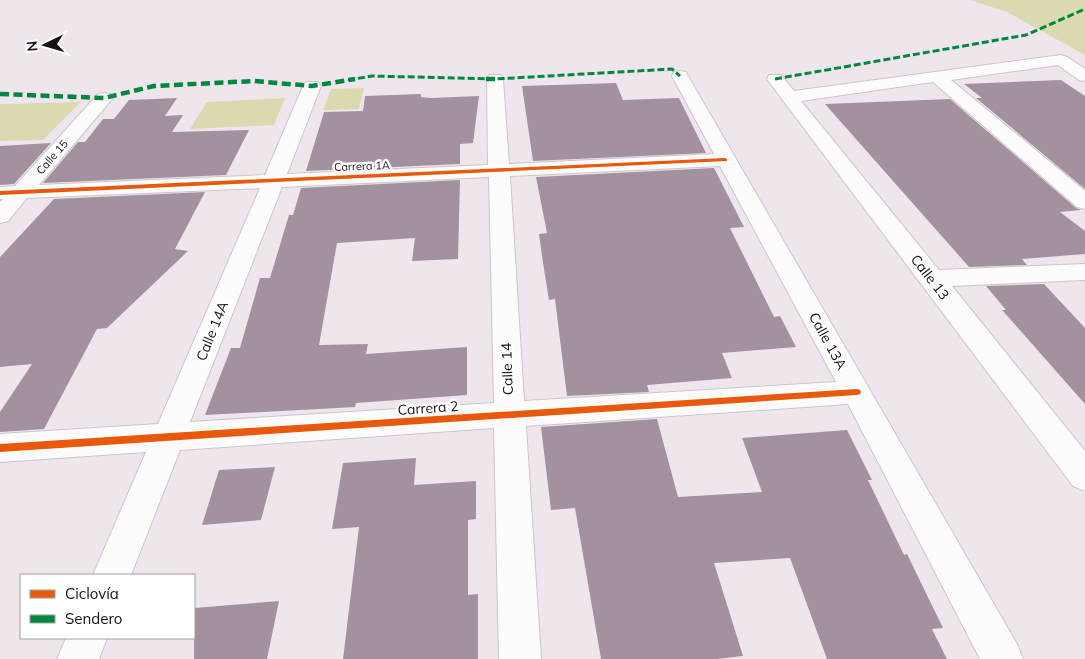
<svg xmlns="http://www.w3.org/2000/svg" width="1085" height="659" font-family="Mulish,sans-serif">
<style>
.green{fill:#dad9af}
.building{fill:#a3919f}
.lines{fill:none;stroke-linecap:round;stroke-linejoin:round}
.minor-casing{stroke:#cbc5ca;stroke-width:2}
.minor{fill:#fdfbfc;fill-rule:evenodd}
.quiet-far1{stroke:#00873e;stroke-width:3;stroke-dasharray:7 3;stroke-linecap:butt}
.quiet{stroke:#00873e;stroke-width:4.5;stroke-dasharray:9 4.5;stroke-linecap:butt}
.cycleway-casing{stroke:#fff;stroke-width:3}
.cycleway{fill:#e8590c;fill-rule:evenodd}
.labels{text-anchor:middle;dominant-baseline:central;stroke-width:5;stroke-linejoin:round;paint-order:stroke}
.far-street-label{font-size:11px;fill:#161115;stroke:#fff}
.street-label{font-size:14px;fill:#161115;stroke:#fff}
</style>
<rect width="100%" height="100%" fill="#efe6ed"/>
<path class="green" d="M 970,0 L 1085,0 L 1085,55 L 1007,12 Z
M 364,88 L 359,109 L 323,110 L 331,89 Z
M 285,98 L 274,125 L 190,129 L 207,102 Z
M 81,102 L 43,140 L 0,141 L 0,104 Z"/>
<path class="building" d="M 1061,80 L 1085,96 L 1085,189 L 976,98 L 982,98 L 964,84 Z
M 616,83 L 623,100 L 679,98 L 706,153 L 533,161 L 522,86 Z
M 421,94 L 421,97 L 432,98 L 479,96 L 473,143 L 460,144 L 460,164 L 306,171 L 324,112 L 363,111 L 365,96 Z
M 177,98 L 165,116 L 183,115 L 172,132 L 249,130 L 226,175 L 43,183 L 78,142 L 85,142 L 103,119 L 114,119 L 129,100 Z
M 950,99 L 1076,208 L 1081,210 L 1060,212 L 1085,231 L 1085,254 L 1022,259 L 1027,265 L 969,267 L 825,104 Z
M 51,143 L 14,184 L 0,185 L 0,146 Z
M 714,168 L 744,227 L 730,228 L 774,317 L 780,316 L 796,347 L 722,353 L 732,378 L 647,385 L 649,392 L 567,396 L 555,299 L 549,300 L 543,263 L 539,234 L 547,233 L 536,177 Z
M 460,180 L 458,259 L 412,261 L 415,238 L 337,243 L 319,345 L 368,344 L 366,354 L 467,347 L 467,395 L 356,403 L 355,407 L 205,415 L 231,348 L 240,348 L 260,278 L 270,278 L 289,215 L 293,215 L 301,188 Z
M 205,192 L 175,249 L 188,251 L 107,328 L 97,329 L 44,429 L 0,432 L 0,412 L 32,364 L 0,367 L 0,257 L 54,199 Z
M 1044,284 L 1085,328 L 1085,404 L 1002,310 L 1006,310 L 986,286 Z
M 657,419 L 678,497 L 762,492 L 742,438 L 847,430 L 872,480 L 868,480 L 904,555 L 907,554 L 943,628 L 932,629 L 947,659 L 827,659 L 790,558 L 714,563 L 743,656 L 717,659 L 601,659 L 575,508 L 551,510 L 541,427 Z
M 416,458 L 414,485 L 476,481 L 476,519 L 468,520 L 468,595 L 478,594 L 478,659 L 343,659 L 359,527 L 332,529 L 343,463 Z
M 275,467 L 261,520 L 202,525 L 219,470 Z
M 279,601 L 267,659 L 194,659 L 194,608 Z"/>
<g class="lines">
<g class="minor-casing">
<path id="minor" d="M 1061,55 L 1067,57 L 1085,69 L 1085,81 L 1079,80 L 1058,65 L 951,80 L 1085,191 L 1085,209 L 1077,207 L 933,82 L 801,101 L 939,270 L 1085,264 L 1085,280 L 952,286 L 1085,451 L 1085,491 L 1073,486 L 767,79 L 769,75 L 781,75 L 794,91 Z
M 680,71 L 686,72 L 688,76 L 1017,644 L 1023,659 L 980,659 L 848,404 L 526,426 L 541,659 L 499,659 L 494,428 L 180,450 L 131,575 L 93,575 L 146,452 L 0,462 L 0,434 L 158,424 L 260,188 L 27,198 L 8,221 L 0,223 L 0,202 L 3,199 L 0,199 L 0,187 L 15,186 L 98,94 L 104,93 L 110,94 L 113,98 L 39,185 L 265,175 L 303,86 L 306,82 L 318,82 L 321,86 L 287,174 L 488,165 L 487,79 L 489,75 L 501,75 L 503,79 L 509,164 L 714,154 L 672,76 L 674,72 ZM 720,166 L 836,382 L 524,401 L 510,176 ZM 489,177 L 494,403 L 190,422 L 282,187 Z
M 66,638 L 107,638 L 99,659 L 57,659 Z"/>
</g>
<use href="#minor" class="minor"/>
<path class="quiet-far1" d="M 775,79 L 1026,35 L 1085,9
M 348,80 L 372,76 L 495,79 L 672,69 L 680,76"/>
<path class="quiet" d="M 486,79 L 499,79
M 0,94 L 104,98 L 154,86 L 254,81 L 312,86 L 355,79"/>
<g class="cycleway-casing">
<path id="cycleway" d="M 725,158 L 727,159 L 727,161 L 0,195 L 0,191 Z
M 857,389 L 860,390 L 861,392 L 860,394 L 857,395 L 0,452 L 0,444 Z"/>
</g>
<use href="#cycleway" class="cycleway"/>
</g>
<g class="labels">
<g class="far-street-label">
<text transform="translate(52 157) rotate(-49)">Calle 15</text>
<text transform="translate(362 166) rotate(-2)">Carrera 1A</text>
</g>
<g class="street-label">
<text transform="translate(930 277) rotate(52)">Calle 13</text>
<text transform="translate(212 331) rotate(-68)">Calle 14A</text>
<text transform="translate(828 341) rotate(61)">Calle 13A</text>
<text transform="translate(507 369) rotate(-92)">Calle 14</text>
<text transform="translate(428 408) rotate(-4)">Carrera 2</text>
</g>
</g>
<rect x="20" y="574" width="175" height="65" fill="#ffffff" stroke="#a2a0a1"/>
<rect x="30" y="590" width="25" height="8" fill="#e8590c" stroke="#a2a0a1"/>
<text x="65" y="599" font-size="15" fill="#161115">Ciclovía</text>
<rect x="30" y="615" width="25" height="8" fill="#00873e" stroke="#a2a0a1"/>
<text x="65" y="624" font-size="15" fill="#161115">Sendero</text>
<g transform="translate(45 45) rotate(265)" stroke="#ffffff" stroke-width="4" paint-order="stroke">
<path d="M0-4L9 19L0 12L-9 19Z" fill="#161115"/>
<text y="-8" font-size="14" font-weight="bold" text-anchor="middle" fill="#161115">N</text>
</g>
</svg>
